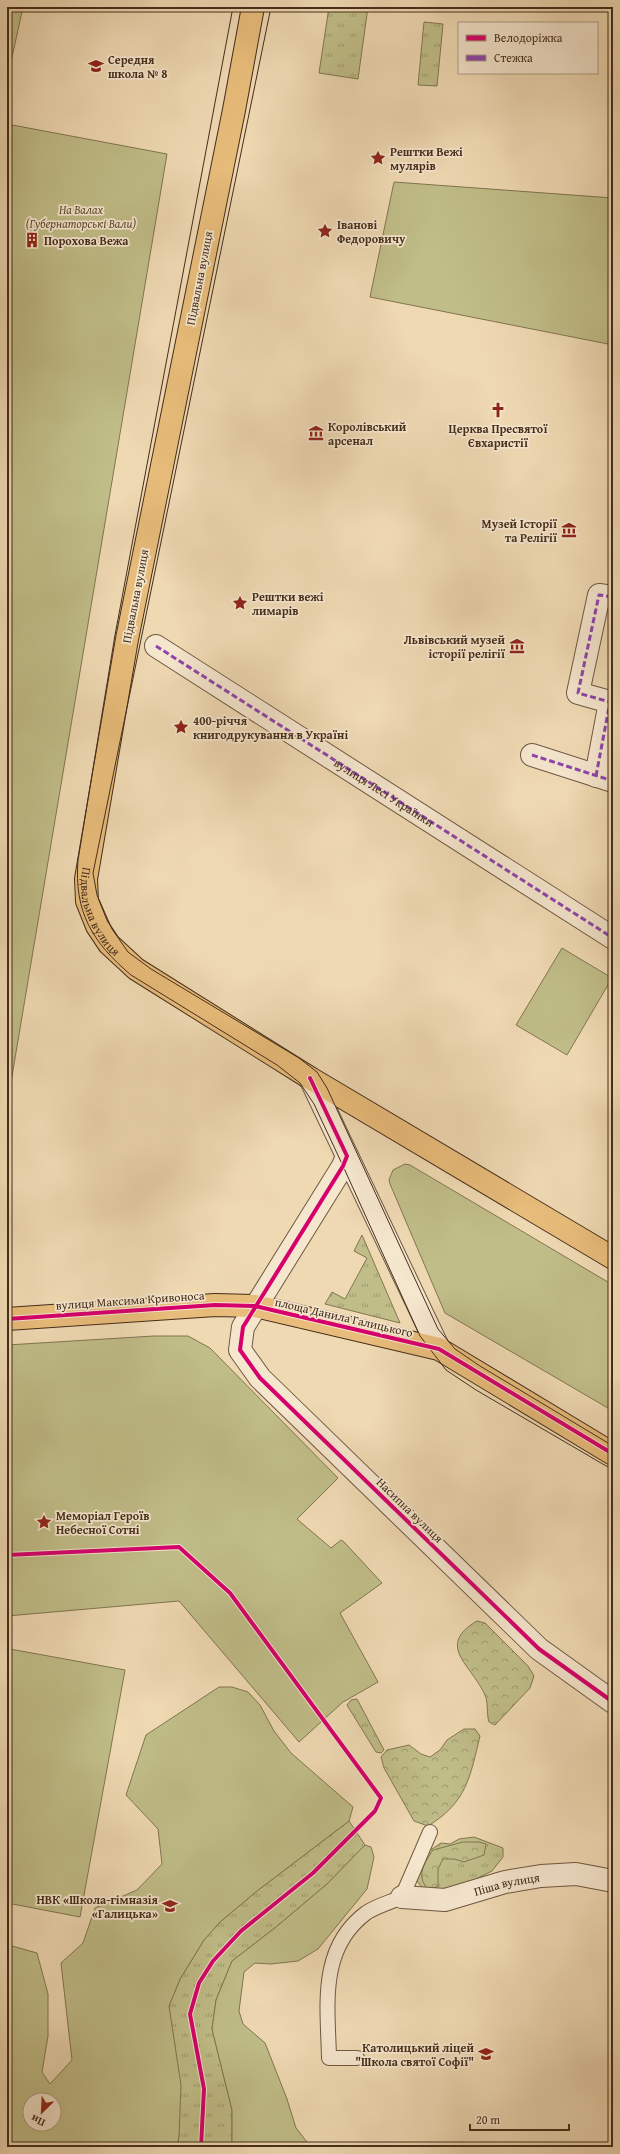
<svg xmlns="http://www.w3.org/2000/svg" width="620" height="2154" font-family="'Gentium Book Plus',serif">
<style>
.grass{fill:url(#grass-tufts);stroke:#827551}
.forest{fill:url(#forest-crowns);stroke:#827551}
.park{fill:#c0bd88;stroke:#827551;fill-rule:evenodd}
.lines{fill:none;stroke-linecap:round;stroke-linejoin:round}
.lane-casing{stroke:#705840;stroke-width:16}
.street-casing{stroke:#705840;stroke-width:24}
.primary-casing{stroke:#452d1a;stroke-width:24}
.lane{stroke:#f5e6ce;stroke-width:14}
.street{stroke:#f5e6ce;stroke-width:22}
.primary{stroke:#e8bc7a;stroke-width:22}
.tram{stroke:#452d1a;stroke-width:1}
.quiet{stroke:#8e44ad;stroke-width:3;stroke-dasharray:6 3;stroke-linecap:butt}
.cycleway-casing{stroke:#f5e6ce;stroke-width:6}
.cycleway{stroke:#d6006c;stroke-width:4}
.labels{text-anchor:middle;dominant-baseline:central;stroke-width:3.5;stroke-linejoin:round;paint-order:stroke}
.poi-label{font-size:12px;font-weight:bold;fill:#452d1a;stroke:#f5e6ce;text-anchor:start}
.park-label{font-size:12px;font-style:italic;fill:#5e4a30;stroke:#f5e6ce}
.street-label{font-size:12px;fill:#452d1a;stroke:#f5e6ce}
</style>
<defs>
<pattern id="grass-tufts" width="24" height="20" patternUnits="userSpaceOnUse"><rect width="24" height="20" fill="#c0bd88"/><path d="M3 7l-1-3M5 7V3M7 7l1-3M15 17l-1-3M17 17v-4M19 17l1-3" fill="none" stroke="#9e9a6e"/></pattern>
<pattern id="forest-crowns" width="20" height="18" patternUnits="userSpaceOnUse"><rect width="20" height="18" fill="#c0bd88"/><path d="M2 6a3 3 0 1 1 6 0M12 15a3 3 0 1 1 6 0" fill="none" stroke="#9e9a6e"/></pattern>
</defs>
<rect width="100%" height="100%" fill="#efd9b3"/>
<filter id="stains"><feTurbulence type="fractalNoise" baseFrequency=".005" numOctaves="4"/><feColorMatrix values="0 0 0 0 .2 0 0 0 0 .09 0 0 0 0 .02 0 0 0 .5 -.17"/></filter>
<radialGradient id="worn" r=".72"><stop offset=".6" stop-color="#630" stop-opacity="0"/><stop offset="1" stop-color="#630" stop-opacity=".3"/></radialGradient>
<path class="grass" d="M 329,7 L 368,7 L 358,79 L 319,73 Z
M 424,22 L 443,24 L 437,86 L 418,85 Z
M 362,1235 L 400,1323 L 325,1304 L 332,1292 L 345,1299 L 367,1258 L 354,1251 Z
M 357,1699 L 384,1750 L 381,1753 L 376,1752 L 347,1705 L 351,1700 Z
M 349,1821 L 365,1845 L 327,1884 L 276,1927 L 232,1961 L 216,2000 L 212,2029 L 232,2110 L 232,2147 L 177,2147 L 179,2136 L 169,2005 L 180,1979 L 204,1940 L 220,1922 L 257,1891 Z
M 474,1837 L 503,1848 L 503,1857 L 492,1871 L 443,1895 L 426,1893 L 417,1881 L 420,1867 L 426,1853 L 441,1843 L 450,1844 L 459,1839 Z"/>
<path class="forest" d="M 477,1621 L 485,1623 L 528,1666 L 534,1676 L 530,1688 L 495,1725 L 489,1722 C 486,1712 489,1702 484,1693 C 470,1664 436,1645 477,1621 Z
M 464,1729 L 475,1729 L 480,1736 C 470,1777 467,1802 428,1826 L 414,1821 L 384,1768 L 381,1757 L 387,1750 L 409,1745 L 421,1754 L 430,1757 L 440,1750 L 447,1740 Z
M 463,1842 L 479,1842 L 486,1844 L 484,1855 L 464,1862 L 454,1859 L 443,1859 L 438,1869 L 438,1886 L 429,1890 C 415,1877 424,1863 433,1850 Z"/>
<path class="park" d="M 7,7 L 23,7 L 11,62 L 7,61 Z
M 7,124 L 167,154 L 7,1106 Z
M 394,182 L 613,198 L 613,345 L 370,297 Z
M 562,948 L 612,978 L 567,1055 L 516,1025 Z
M 405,1164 L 410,1165 L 613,1285 L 613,1411 L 445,1313 L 390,1184 L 389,1180 L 393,1170 Z
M 154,1336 L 188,1336 L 210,1348 L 338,1478 L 297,1519 L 331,1548 L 341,1540 L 344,1542 L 382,1583 L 340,1613 L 378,1682 L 343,1702 L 299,1742 L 179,1601 L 7,1616 L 7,1345 Z
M 10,1649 L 125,1670 L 80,1917 L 7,1903 L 7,1668 Z
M 219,1687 L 232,1687 L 248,1692 L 260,1705 L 274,1731 L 291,1753 L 353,1807 L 349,1821 L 257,1891 L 220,1922 L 204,1940 L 180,1979 L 169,2006 L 181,2085 L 179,2136 L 177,2147 L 7,2147 L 7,1949 L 12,1946 L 37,1953 L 48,1994 L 48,2036 L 42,2072 L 50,2084 L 72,2060 L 61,1963 L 83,1943 L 95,1908 L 137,1890 L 162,1864 L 158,1829 L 126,1795 L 146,1735 ZM 30,2100 L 54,2100 L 54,2124 L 30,2124 Z
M 365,1845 L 371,1847 L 374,1857 L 367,1889 L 318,1949 L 298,1961 L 271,1964 L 255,1963 L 244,1972 L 239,2011 L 243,2024 L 265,2043 L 287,2099 L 296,2128 L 311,2147 L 232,2147 L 232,2110 L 212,2029 L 216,2000 L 232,1961 L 276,1927 L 327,1884 Z"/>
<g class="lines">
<g class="lane-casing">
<path id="lane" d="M 357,2058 L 329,2058 C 328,2007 318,1949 366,1913 C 376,1906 391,1902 402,1897 L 430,1832"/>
</g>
<g class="street-casing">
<g id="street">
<path d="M 156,646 L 613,938"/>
<path d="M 532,755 L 613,781"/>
<path d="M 596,776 L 610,702 L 578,693 L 599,595 L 613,597"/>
<path d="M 310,1078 L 439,1349"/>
<path d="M 347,1156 L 343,1166 L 243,1327 L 240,1350 L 260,1378 L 539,1649 L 613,1702"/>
<path id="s1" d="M 402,1897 L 445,1900 L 505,1882 L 541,1876 L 576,1874 L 613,1881"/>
</g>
</g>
<g class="primary-casing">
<g id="primary">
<path id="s2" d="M 253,7 L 234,110 L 127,639 L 86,879 L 87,901 L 97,926 L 109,944 L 136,969 L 310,1078 L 613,1258"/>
<path d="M 7,1319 L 215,1305 L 255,1306 L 439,1349 L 613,1454"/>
</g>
</g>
<use href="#lane" class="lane"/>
<use href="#street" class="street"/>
<use href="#primary" class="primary"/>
<path class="tram" d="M 233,7 L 115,635 L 78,860 C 74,912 92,942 131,975 L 277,1065 L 300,1083 L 314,1104 L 343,1166 L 420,1336 L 446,1370 L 476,1390 L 613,1470
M 271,7 L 93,873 L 97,895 L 112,929 L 128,952 L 151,969 L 299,1058 L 317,1072 L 327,1088 L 438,1329 L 455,1349 L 480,1366 L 613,1446"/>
<g class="quiet">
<path id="s3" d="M 156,646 L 613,938"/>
<path d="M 532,755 L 613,781"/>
<path d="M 596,776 L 610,702 L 578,693 L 599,595 L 613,597"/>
</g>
<g class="cycleway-casing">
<path id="cycleway" d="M 310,1078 L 347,1156 L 343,1166 L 243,1327 L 240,1350 L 260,1378 L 539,1649 L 613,1702
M 7,1319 L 215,1305 L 255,1306 L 439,1349 L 613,1454
M 7,1555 L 179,1547 L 230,1593 L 381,1798 L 375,1811 L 313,1873 L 241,1931 L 213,1961 L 199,1983 L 190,2014 L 204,2089 L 201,2147"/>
</g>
<use href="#cycleway" class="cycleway"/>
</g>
<defs>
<g id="school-bare" transform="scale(1.2)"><path d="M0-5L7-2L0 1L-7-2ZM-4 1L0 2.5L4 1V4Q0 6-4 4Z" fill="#8f2418" stroke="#f5e6ce" stroke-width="2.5" paint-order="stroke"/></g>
<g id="sight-bare" transform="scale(1.2)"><path d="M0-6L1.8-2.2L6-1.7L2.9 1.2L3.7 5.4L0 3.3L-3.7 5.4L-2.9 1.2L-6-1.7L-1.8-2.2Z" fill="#8f2418" stroke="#f5e6ce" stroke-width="2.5" paint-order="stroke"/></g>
<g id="building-bare" transform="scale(1.2)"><path d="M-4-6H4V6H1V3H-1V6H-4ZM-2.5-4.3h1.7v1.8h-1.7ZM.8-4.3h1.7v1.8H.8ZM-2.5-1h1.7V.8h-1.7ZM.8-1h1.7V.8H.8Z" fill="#8f2418" stroke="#f5e6ce" stroke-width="2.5" paint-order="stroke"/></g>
<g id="church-bare" transform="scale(1.2)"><path d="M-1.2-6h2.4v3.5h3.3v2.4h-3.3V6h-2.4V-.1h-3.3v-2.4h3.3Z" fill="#8f2418" stroke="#f5e6ce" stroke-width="2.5" paint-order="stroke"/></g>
<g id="museum-bare" transform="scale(1.2)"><path d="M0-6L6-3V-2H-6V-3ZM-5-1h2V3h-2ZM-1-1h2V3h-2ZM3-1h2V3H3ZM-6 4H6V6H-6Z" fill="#8f2418" stroke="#f5e6ce" stroke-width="2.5" paint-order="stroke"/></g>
</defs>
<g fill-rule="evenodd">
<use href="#school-bare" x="96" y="66"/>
<use href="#sight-bare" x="378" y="158"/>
<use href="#sight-bare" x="325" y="231"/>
<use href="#building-bare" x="32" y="240"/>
<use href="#church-bare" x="498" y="410"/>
<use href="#museum-bare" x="316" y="433"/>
<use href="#museum-bare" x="569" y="530"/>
<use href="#sight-bare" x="240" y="603"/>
<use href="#museum-bare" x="517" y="646"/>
<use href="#sight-bare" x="181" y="727"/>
<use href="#sight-bare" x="44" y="1522"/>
<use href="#school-bare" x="170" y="1906"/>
<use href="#school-bare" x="486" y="2054"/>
</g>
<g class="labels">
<g class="poi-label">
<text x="108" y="59">Середня<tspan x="108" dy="14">школа № 8</tspan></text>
<text x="390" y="151">Рештки Вежі<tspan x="390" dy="14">мулярів</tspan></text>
<text x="337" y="224">Іванові<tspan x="337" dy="14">Федоровичу</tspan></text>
<text x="44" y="240">Порохова Вежа</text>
<text x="328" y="426">Королівський<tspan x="328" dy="14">арсенал</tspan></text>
<text x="498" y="428" text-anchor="middle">Церква Пресвятої<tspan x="498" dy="14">Євхаристії</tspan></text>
<text x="557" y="523" text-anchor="end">Музей Історії<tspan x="557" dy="14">та Релігії</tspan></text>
<text x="252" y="596">Рештки вежі<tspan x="252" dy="14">лимарів</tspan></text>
<text x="505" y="639" text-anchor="end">Львівський музей<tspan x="505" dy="14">історії релігії</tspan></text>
<text x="193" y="720">400-річчя<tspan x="193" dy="14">книгодрукування в Україні</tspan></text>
<text x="56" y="1515">Меморіал Героїв<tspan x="56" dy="14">Небесної Сотні</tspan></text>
<text x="158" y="1899" text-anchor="end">НВК «Школа-гімназія<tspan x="158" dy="14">«Галицька»</tspan></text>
<text x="474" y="2047" text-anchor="end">Католицький ліцей<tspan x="474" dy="14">"Школа святої Софії"</tspan></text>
</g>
<g class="park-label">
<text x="81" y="209">На Валах<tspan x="81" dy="14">(Губернаторські Вали)</tspan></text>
</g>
<g class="street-label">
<text transform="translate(199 278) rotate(-79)">Підвальна вулиця</text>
<text transform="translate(135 596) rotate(-79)">Підвальна вулиця</text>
<text stroke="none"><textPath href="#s3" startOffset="271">вулиця Лесі Українки</textPath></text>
<text stroke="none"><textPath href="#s2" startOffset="924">Підвальна вулиця</textPath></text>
<text transform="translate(130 1300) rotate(-4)">вулиця Максима Кривоноса</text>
<text transform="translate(344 1317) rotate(13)">площа Данила Галицького</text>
<text transform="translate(410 1510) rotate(44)">Насипна вулиця</text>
<text stroke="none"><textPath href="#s1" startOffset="107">Піша вулиця</textPath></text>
</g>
</g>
<rect width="620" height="2154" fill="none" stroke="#efd9b3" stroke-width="24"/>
<rect x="8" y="8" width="604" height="2138" fill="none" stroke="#452d1a" stroke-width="2"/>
<rect x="12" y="12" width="596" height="2130" fill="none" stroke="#452d1a"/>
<rect x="458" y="22" width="140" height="52" fill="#f5e6ce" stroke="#af9c86"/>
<rect x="466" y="35" width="20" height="6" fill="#d6006c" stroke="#af9c86"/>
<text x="494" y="42" font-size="12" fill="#452d1a">Велодоріжка</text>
<rect x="466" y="55" width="20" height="6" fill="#8e44ad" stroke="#af9c86"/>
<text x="494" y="62" font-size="12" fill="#452d1a">Стежка</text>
<g transform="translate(42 2112) rotate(204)"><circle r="19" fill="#f5e6ce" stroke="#af9c86"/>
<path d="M0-3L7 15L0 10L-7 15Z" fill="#8f2418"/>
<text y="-6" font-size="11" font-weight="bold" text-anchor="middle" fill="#452d1a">Пн</text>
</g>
<path d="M470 2124v6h99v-6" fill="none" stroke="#452d1a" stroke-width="2"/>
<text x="476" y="2124" font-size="12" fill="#452d1a" stroke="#f5e6ce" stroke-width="3" paint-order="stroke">20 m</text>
<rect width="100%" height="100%" filter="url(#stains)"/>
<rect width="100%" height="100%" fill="url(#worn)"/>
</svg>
